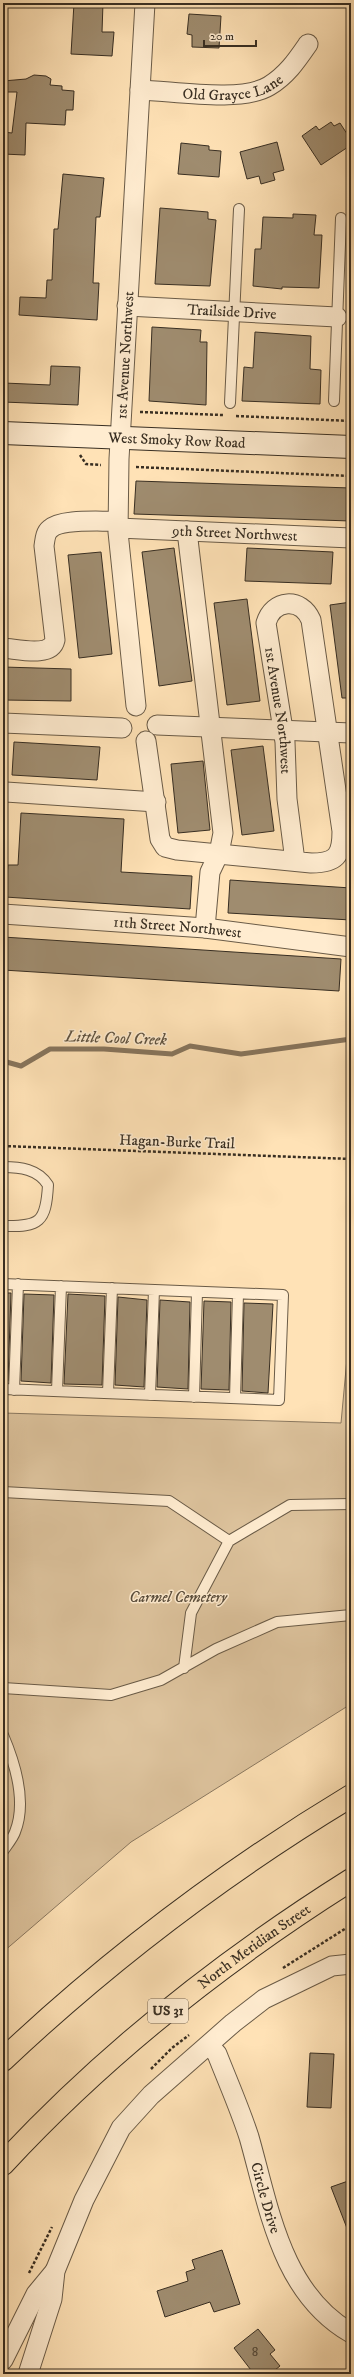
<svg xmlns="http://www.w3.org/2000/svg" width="354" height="2377" font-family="'IM FELL DW Pica',serif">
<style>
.green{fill:#ddc39d;stroke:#8a7860}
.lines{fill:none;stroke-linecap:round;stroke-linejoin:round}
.stream{stroke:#87755d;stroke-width:5}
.building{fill:#9f8c6f;stroke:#382e22}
.lane-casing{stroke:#6a5b47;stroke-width:12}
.street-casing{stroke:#6a5b47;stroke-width:21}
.secondary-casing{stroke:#382e22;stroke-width:24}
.highway-casing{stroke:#382e22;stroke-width:24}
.path{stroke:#382e22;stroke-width:2.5;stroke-dasharray:3 2;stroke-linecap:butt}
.lane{stroke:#ffecd0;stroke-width:10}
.street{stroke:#ffecd0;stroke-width:19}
.secondary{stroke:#ffecd0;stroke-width:22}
.highway{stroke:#ffe2b6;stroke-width:22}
.labels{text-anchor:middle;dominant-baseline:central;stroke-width:3;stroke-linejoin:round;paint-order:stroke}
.number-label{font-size:13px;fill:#524635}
.shield{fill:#ffecd0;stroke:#746756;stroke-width:1}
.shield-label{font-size:14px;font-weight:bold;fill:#382e22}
.street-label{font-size:15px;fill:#382e22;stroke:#ffecd0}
.park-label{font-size:15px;font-style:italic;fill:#594c3b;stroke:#ffecd0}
.water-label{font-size:16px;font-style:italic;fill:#5f523f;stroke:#ffecd0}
</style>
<rect width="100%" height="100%" fill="#ffe2b6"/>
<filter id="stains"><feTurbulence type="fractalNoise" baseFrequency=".005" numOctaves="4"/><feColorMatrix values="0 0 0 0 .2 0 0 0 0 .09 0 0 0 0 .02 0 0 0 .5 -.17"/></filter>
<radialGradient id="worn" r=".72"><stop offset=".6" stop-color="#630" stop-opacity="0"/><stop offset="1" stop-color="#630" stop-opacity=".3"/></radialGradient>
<path class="green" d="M 351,1315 L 351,1704 L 131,1842 L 3,1952 L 3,1413 L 341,1423 Z"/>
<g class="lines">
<path class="stream" d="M 3,1061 L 21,1066 L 50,1049 L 104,1049 L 172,1054 L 190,1046 L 241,1054 L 351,1039"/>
</g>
<path class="building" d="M 74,3 L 103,3 L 102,32 L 114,32 L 112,56 L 71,54 Z
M 189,14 L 221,16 L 219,48 L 192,47 L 192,35 L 187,34 Z
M 34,75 L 46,76 L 51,79 L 50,85 L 62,86 L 62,90 L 74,91 L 73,110 L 66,110 L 65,125 L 26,123 L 25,155 L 3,154 L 3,132 L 12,133 L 17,92 L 3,92 L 3,81 L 26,79 Z
M 331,122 L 334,126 L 340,123 L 351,140 L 351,145 L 321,165 L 302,136 L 316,126 L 319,130 Z
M 277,142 L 284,170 L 273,173 L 275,180 L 261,184 L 259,176 L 247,179 L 240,152 Z
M 181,143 L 209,146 L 209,150 L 221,151 L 219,177 L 178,174 Z
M 63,174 L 104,178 L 100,217 L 96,217 L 93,283 L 99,283 L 97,320 L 19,315 L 20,297 L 46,298 L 47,280 L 52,280 L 54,229 L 58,229 Z
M 160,208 L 208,212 L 208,219 L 216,220 L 210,286 L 155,284 Z
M 293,214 L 316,215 L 314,235 L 322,235 L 319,288 L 282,287 L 282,289 L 253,286 L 255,249 L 261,249 L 263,217 L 293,218 Z
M 152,327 L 201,330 L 200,342 L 207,342 L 206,405 L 149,401 Z
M 255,332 L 311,336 L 310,369 L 321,370 L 320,404 L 242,401 L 244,367 L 253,368 Z
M 51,366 L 80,367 L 78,405 L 3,402 L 4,383 L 50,385 Z
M 136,481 L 351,488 L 351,521 L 134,514 Z
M 174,548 L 192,681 L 159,686 L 142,552 Z
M 247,548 L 333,552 L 331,584 L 245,581 Z
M 101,552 L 112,654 L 79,658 L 68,555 Z
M 247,599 L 260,701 L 227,705 L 214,603 Z
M 351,602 L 351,698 L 342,698 L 330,605 Z
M 3,667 L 71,669 L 71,701 L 3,700 Z
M 14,742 L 100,747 L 97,780 L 12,775 Z
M 263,746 L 274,831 L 242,835 L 231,750 Z
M 203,761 L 210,830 L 178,833 L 171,764 Z
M 21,813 L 124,819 L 121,872 L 192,876 L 190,909 L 5,897 L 8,865 L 18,865 Z
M 230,880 L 351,888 L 351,920 L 228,913 Z
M 3,937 L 341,959 L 339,991 L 3,970 Z
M 3,1293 L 11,1293 L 8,1381 L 3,1381 Z
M 24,1294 L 54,1295 L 51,1383 L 21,1381 Z
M 68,1294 L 105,1296 L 102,1385 L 64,1384 Z
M 118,1297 L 147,1300 L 144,1387 L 115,1385 Z
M 160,1300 L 190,1302 L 188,1389 L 157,1387 Z
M 204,1301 L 231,1302 L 229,1390 L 201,1389 Z
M 244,1303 L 273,1304 L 268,1393 L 242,1391 Z
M 310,2053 L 334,2054 L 331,2108 L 307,2107 Z
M 351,2180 L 351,2236 L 350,2236 L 331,2187 Z
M 222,2250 L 240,2304 L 214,2312 L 210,2302 L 165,2317 L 157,2291 L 188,2281 L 186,2272 L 195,2269 L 192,2260 Z
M 258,2329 L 275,2350 L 270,2354 L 280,2366 L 270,2374 L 254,2374 L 234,2348 Z"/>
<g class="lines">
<g class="lane-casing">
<path id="lane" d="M 334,401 L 341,218
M 230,403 L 239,209
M 3,1167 C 20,1167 38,1169 48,1185 C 46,1222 40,1227 3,1226
M 3,1284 L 283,1295 L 279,1400 L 3,1389
M 14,1390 L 18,1284
M 57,1391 L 61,1286
M 108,1393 L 112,1288
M 150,1395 L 154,1290
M 194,1397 L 197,1292
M 235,1398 L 238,1294
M 3,1492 L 169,1501 L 229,1541 L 290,1505 L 351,1504
M 184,1668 L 191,1613 L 229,1541
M 3,1688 L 111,1695 L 161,1680 L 216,1649 L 277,1622 L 351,1615
M 3,1735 C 15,1763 27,1802 15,1832 C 13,1838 7,1845 3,1851"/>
</g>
<g class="street-casing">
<g id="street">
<path id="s1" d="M 140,90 C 174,91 241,103 269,86 C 287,75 297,60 308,44"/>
<path id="s2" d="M 127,306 L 337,317"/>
<path id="s3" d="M 118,528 L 351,538"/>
<path d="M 187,531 L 223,833 L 219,853 L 210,872 L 205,928"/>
<path d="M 3,648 C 18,649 51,658 55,640 L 44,546 C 45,540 45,533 50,529 C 61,518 102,522 118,521"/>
<path id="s4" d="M 136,706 L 118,532 L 119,459 L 145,3"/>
<path d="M 3,723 L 122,728"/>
<path d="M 157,725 L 351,733"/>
<path id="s5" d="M 146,741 L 160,839 L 165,847 L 177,850 L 311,863 C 336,863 342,856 342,831 L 311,620 C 301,597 273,599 266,623 L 285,742 L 287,799 L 295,861"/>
<path d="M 6,792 L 156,802"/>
<path id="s6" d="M 3,914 L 205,928 L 351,947"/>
<path id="s7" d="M 209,2045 L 217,2054 C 228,2082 240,2109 249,2137 C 269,2207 281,2293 351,2333"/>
<path d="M 3,2360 L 36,2294 L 55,2271"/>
<path d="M 28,2374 L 52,2299 L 55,2271 L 84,2200 L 121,2128 L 151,2095 L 233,2023 L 264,1999 L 332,1966 L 351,1964"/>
</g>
</g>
<g class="secondary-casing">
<g id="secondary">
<path id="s8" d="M 3,433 L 351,447"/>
</g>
</g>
<g class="highway-casing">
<g id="highway">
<path d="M 3,2060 C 110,1959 225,1872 351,1796"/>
<path id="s9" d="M 3,2164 C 105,2054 224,1960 351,1880"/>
</g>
</g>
<path class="path" d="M 140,412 L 223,415
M 236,416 L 351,421
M 80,455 L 86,464 L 101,465
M 136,467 L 351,476
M 3,1146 L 351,1159
M 283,1968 L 351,1925
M 151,2069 L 172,2048 L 189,2035
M 29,2273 L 52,2227"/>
<use href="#lane" class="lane"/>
<use href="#street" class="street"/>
<use href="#secondary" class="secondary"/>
<use href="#highway" class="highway"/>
</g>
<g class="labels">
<g class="number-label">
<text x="255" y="2352">8</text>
</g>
<rect class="shield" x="148" y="1999" width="40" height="24" rx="3"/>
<g class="shield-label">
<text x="168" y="2011">US 31</text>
</g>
<g class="street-label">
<text stroke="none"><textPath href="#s1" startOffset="94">Old Grayce Lane</textPath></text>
<text stroke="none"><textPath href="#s2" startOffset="105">Trailside Drive</textPath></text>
<text stroke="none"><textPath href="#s4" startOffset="352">1st Avenue Northwest</textPath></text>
<text stroke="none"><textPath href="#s8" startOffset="174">West Smoky Row Road</textPath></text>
<text stroke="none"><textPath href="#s3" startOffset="117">9th Street Northwest</textPath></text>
<text stroke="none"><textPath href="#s5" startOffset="671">1st Avenue Northwest</textPath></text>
<text stroke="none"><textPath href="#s6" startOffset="175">11th Street Northwest</textPath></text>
<text transform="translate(177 1142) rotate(2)">Hagan-Burke Trail</text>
<text stroke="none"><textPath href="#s9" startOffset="333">North Meridian Street</textPath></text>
<text stroke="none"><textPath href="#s7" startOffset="164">Circle Drive</textPath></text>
</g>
<g class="park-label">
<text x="178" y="1597">Carmel Cemetery</text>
</g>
<g class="water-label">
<text transform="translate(116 1038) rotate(2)">Little Cool Creek</text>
</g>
</g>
<rect width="354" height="2377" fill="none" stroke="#ffe2b6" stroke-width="16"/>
<rect x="4" y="4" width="346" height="2369" fill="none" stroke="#382e22" stroke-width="2"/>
<rect x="8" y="8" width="338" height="2361" fill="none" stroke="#382e22"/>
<path d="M204 40v6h52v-6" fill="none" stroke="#382e22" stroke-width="2"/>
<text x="210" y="40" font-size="12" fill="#382e22" stroke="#ffecd0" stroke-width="3" paint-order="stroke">20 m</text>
<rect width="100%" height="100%" filter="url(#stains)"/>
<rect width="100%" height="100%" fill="url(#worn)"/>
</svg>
